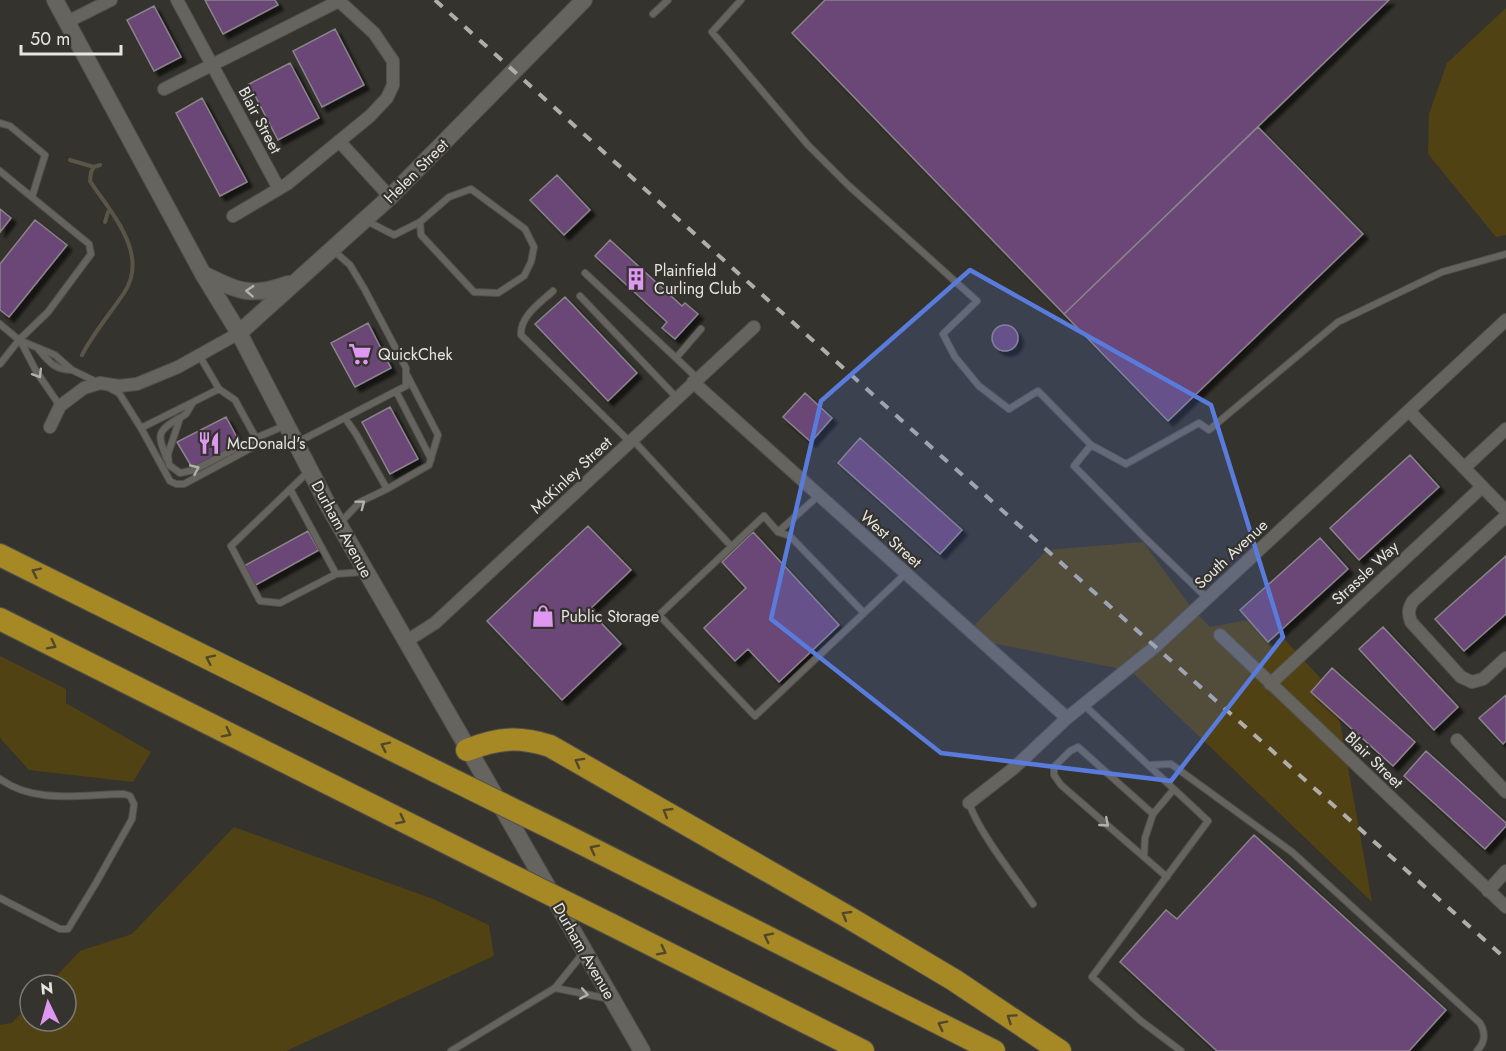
<svg xmlns="http://www.w3.org/2000/svg" width="1506" height="1051" font-family="Jost,sans-serif">
<style>
.green{fill:#514213}
.lines{fill:none;stroke-linecap:round;stroke-linejoin:round}
.stream{stroke:#5a5547;stroke-width:4}
.building{fill:#6b4676;stroke:#89858a;stroke-width:1.5;filter:url(#shadow)}
.lane-casing{stroke:#51504c;stroke-width:8}
.street-casing{stroke:#51504c;stroke-width:14}
.secondary-casing{stroke:#51504c;stroke-width:18}
.highway-casing{stroke:#51504c;stroke-width:24}
.lane{stroke:#66645f;stroke-width:6}
.street{stroke:#66645f;stroke-width:12}
.secondary{stroke:#66645f;stroke-width:16}
.highway{stroke:#a68825;stroke-width:22}
.rail{stroke:#b0aeab;stroke-width:4;stroke-dasharray:10 10;stroke-linecap:butt}
.highway-bridge-casing{stroke:#51504c;stroke-width:24;stroke-linecap:butt}
.highway-bridge{stroke:#a68825;stroke-width:22}
.oneway{stroke:#b3b1ae}
.oneway2{stroke:#51482c}
.marked{fill:#597bdb;fill-opacity:0.2;stroke:#597bdb;stroke-width:4.5;stroke-linejoin:round}
.labels{text-anchor:middle;dominant-baseline:central;stroke-width:4.5;stroke-linejoin:round;paint-order:stroke}
.street-label{font-size:16px;fill:#e6e5e2;stroke:#35332e}
.poi-label{font-size:16px;fill:#e6e5e2;stroke:#35332e;text-anchor:start}
</style>
<defs>
<filter id="shadow"><feDropShadow dx="5" dy="5" stdDeviation="1.5" flood-color="#0009"/></filter>
</defs>
<rect width="100%" height="100%" fill="#35332e"/>
<path class="green" d="M 1506,8 L 1506,235 L 1496,237 L 1428,154 L 1429,114 L 1447,63 Z
M 1143,542 L 1193,610 L 1210,627 L 1264,617 L 1335,694 L 1372,902 L 1131,671 L 987,642 L 971,629 L 1047,550 Z
M 0,656 L 66,689 L 66,703 L 151,752 L 133,782 L 29,770 L 0,738 Z
M 234,827 L 433,899 L 489,925 L 494,956 L 286,1051 L 0,1051 L 0,1025 L 12,1023 L 30,1004 L 30,1021 L 66,1021 L 66,985 L 48,985 L 80,951 L 132,934 Z"/>
<g class="lines">
<path class="stream" d="M 70,160 L 94,167 L 100,165
M 105,222 L 108,212
M 82,355 C 94,332 110,314 124,293 C 150,254 111,213 90,181 L 91,172 L 94,167"/>
</g>
<path class="building" d="M 205,0 L 275,0 L 278,5 L 223,34 Z
M 825,0 L 1389,0 L 1064,314 L 792,33 Z
M 154,6 L 181,57 L 154,71 L 127,20 Z
M 335,29 L 364,85 L 322,107 L 293,51 Z
M 290,63 L 319,118 L 278,140 L 249,84 Z
M 202,98 L 247,182 L 220,196 L 176,113 Z
M 1258,127 L 1363,234 L 1168,421 L 1064,314 Z
M 557,175 L 590,210 L 564,235 L 530,200 Z
M 0,209 L 11,218 L 0,232 Z
M 35,220 L 67,245 L 9,317 L 0,310 L 0,264 Z
M 610,240 L 682,306 L 685,303 L 698,314 L 675,339 L 662,328 L 667,322 L 595,256 Z
M 565,297 L 637,373 L 608,401 L 535,324 Z
M 368,323 L 391,368 L 355,387 L 331,343 Z
M992 338a13 13 0 1 1 26 0a13 13 0 1 1-26 0Z
M 805,393 L 832,418 L 811,442 L 783,417 Z
M 390,407 L 418,459 L 390,474 L 362,422 Z
M 226,417 L 240,443 L 193,469 L 177,442 Z
M 860,438 L 962,530 L 940,554 L 838,463 Z
M 1410,455 L 1439,487 L 1359,560 L 1330,528 Z
M 588,526 L 631,570 L 589,610 L 621,644 L 562,700 L 487,621 Z
M 308,531 L 319,550 L 254,586 L 244,566 Z
M 753,532 L 839,625 L 779,682 L 748,649 L 735,661 L 704,628 L 746,588 L 722,562 Z
M 1320,538 L 1348,569 L 1268,642 L 1240,610 Z
M 1506,556 L 1506,614 L 1464,651 L 1435,619 Z
M 1383,627 L 1458,707 L 1434,730 L 1359,649 Z
M 1332,668 L 1415,742 L 1393,766 L 1311,692 Z
M 1506,695 L 1506,741 L 1503,744 L 1479,718 Z
M 1426,751 L 1506,823 L 1506,826 L 1485,849 L 1404,776 Z
M 1254,835 L 1446,1010 L 1409,1051 L 1217,1051 L 1120,962 L 1166,910 L 1177,919 Z"/>
<g class="lines">
<g class="lane-casing">
<path id="lane" d="M 741,0 L 712,32 L 808,145 L 848,185 L 977,301 L 943,334 L 955,357 L 979,386 L 1009,409 L 1038,391 L 1091,445 L 1074,466 L 1146,539 L 1207,598
M 653,14 L 668,0
M 0,123 L 10,126 L 45,155 L 32,197
M 0,171 L 89,244 L 91,254 L 48,312 L 19,340 L 0,364
M 365,220 L 394,235 L 420,222 L 449,197 L 471,189 L 525,229 L 534,247 L 531,262 L 524,276 L 498,293 L 474,292 L 421,235 L 420,222
M 585,273 L 676,358
M 553,291 C 540,303 520,316 521,335 L 630,442
M 580,296 L 677,398
M 0,324 L 19,340 L 55,355 L 72,370 L 99,383
M 20,340 L 36,371 L 60,406
M 39,350 C 49,362 55,370 72,370
M 199,355 L 219,389
M 697,378 L 676,358 L 701,329
M 111,389 L 119,393 L 141,428
M 219,389 L 235,400 L 256,438 L 253,447 L 184,484 L 176,484 L 170,481 L 141,428 Z
M 396,391 L 431,459
M 192,404 L 186,414 L 180,418 L 168,454 L 169,465 L 180,473 L 194,470 L 256,438 L 286,425
M 345,418 L 356,434 L 387,489 L 429,465 L 438,435 L 407,375
M 633,440 L 731,546
M 296,443 L 406,386 L 406,368 L 365,290 L 350,265 L 334,251
M 1091,445 L 1126,464 L 1199,423 L 1209,430 L 1338,322 L 1442,272 L 1506,254
M 167,459 C 158,436 155,432 179,418
M 309,471 L 231,546 L 260,601 L 280,603 L 336,574 L 363,572
M 290,489 L 336,574
M 764,516 L 778,532 L 790,536 L 864,613 L 755,716 L 659,615 Z
M 341,522 L 360,502 L 387,489
M 778,532 L 818,496
M 864,613 L 905,574
M 1084,705 L 1208,821 L 1092,977 L 1141,1021 L 1181,1051
M 1149,765 L 1171,764 L 1292,852 L 1480,1023 C 1486,1034 1485,1042 1477,1051
M 0,779 C 36,805 82,794 124,794 L 130,796 L 134,804 L 132,819 L 96,883 L 68,929 L 60,929 L 0,898
M 969,803 C 979,833 1015,877 1033,904
M 1144,857 L 1145,838 L 1153,814
M 1167,877 L 1061,785 L 1054,775 L 1054,767 L 1070,751 L 1078,747 L 1153,814 L 1174,789
M 555,988 L 610,999
M 451,1051 L 555,988 L 584,952"/>
</g>
<g class="street-casing">
<path id="street" d="M 177,0 L 279,189
M 67,22 L 111,0
M 164,89 L 339,1
M 339,141 L 390,197
M 233,216 L 287,184 L 370,116 L 387,98 L 393,85 L 393,61 L 374,33 L 338,0
M 693,382 L 1067,718
M 1409,411 L 1506,511
M 50,427 L 60,406 L 84,388 L 100,383 L 119,386 L 137,384 L 178,367 L 239,333
M 1464,468 L 1506,429
M 1506,516 L 1413,601 C 1408,609 1408,613 1411,622 L 1461,677 L 1472,682 L 1483,679 L 1506,658
M 1220,635 L 1506,907
M 405,642 L 435,623 L 754,327
M 1270,684 L 1482,487
M 1457,740 L 1506,792
M 969,803 L 1014,768 L 1067,718 L 1156,646 L 1506,320
M 1488,891 L 1506,871"/>
</g>
<g class="secondary-casing">
<path id="secondary" d="M 55,0 L 203,274 L 239,333 L 329,507 L 642,1051
M 203,274 C 238,291 251,298 288,284
M 239,333 L 390,197 L 584,0"/>
</g>
<g class="highway-casing">
<path id="highway" d="M 0,555 L 437,772
M 0,619 L 495,867
M 467,750 C 498,738 518,736 550,746 L 848,917 L 954,980 L 1060,1051
M 553,829 L 994,1051
M 610,924 L 863,1051"/>
</g>
<use href="#lane" class="lane"/>
<use href="#street" class="street"/>
<use href="#secondary" class="secondary"/>
<use href="#highway" class="highway"/>
<path class="rail" d="M 435,0 L 940,455 L 1506,959"/>
<g class="highway-bridge-casing">
<path id="highway-bridge" d="M 437,772 L 553,829
M 495,867 L 610,924"/>
</g>
<use href="#highway-bridge" class="highway-bridge"/>
</g>
<defs><path id="oneway-chevron" d="M-2-3.5L2.5 0L-2 3.5" fill="none" stroke-width="1.6" stroke-linecap="round" stroke-linejoin="round" transform="scale(1.5)"/></defs>
<g class="oneway">
<use href="#oneway-chevron" transform="translate(250 291) rotate(-176)"/>
<use href="#oneway-chevron" transform="translate(38 374) rotate(58)"/>
<use href="#oneway-chevron" transform="translate(195 469) rotate(-24)"/>
<use href="#oneway-chevron" transform="translate(361 504) rotate(-37)"/>
<use href="#oneway-chevron" transform="translate(1105 823) rotate(41)"/>
<use href="#oneway-chevron" transform="translate(584 994) rotate(11)"/>
</g>
<g class="oneway2">
<use href="#oneway-chevron" transform="translate(36 572) rotate(-154)"/>
<use href="#oneway-chevron" transform="translate(52 645) rotate(27)"/>
<use href="#oneway-chevron" transform="translate(210 659) rotate(-154)"/>
<use href="#oneway-chevron" transform="translate(227 733) rotate(27)"/>
<use href="#oneway-chevron" transform="translate(385 746) rotate(-154)"/>
<use href="#oneway-chevron" transform="translate(579 762) rotate(-151)"/>
<use href="#oneway-chevron" transform="translate(667 812) rotate(-149)"/>
<use href="#oneway-chevron" transform="translate(401 820) rotate(27)"/>
<use href="#oneway-chevron" transform="translate(594 849) rotate(-153)"/>
<use href="#oneway-chevron" transform="translate(846 915) rotate(-150)"/>
<use href="#oneway-chevron" transform="translate(768 937) rotate(-153)"/>
<use href="#oneway-chevron" transform="translate(662 951) rotate(27)"/>
<use href="#oneway-chevron" transform="translate(1011 1018) rotate(-146)"/>
<use href="#oneway-chevron" transform="translate(942 1025) rotate(-153)"/>
</g>
<path class="marked" d="M 970,270 L 1211,405 L 1283,637 L 1171,781 L 941,753 L 771,619 L 821,401 Z"/>
<defs>
<g id="building-bare" transform="scale(1.8)"><path d="M-4-6H4V6H1V3H-1V6H-4ZM-2.5-4.3h1.7v1.8h-1.7ZM.8-4.3h1.7v1.8H.8ZM-2.5-1h1.7V.8h-1.7ZM.8-1h1.7V.8H.8Z" fill="#de98f2" stroke="#35332e" stroke-width="2.5" paint-order="stroke"/></g>
<g id="supermarket-bare" transform="scale(1.8)"><path d="M-6-5.5h2.5l.6 2H6L4.5 2H-2.5L-4.4-4H-6ZM-1.5 3.2a1.3 1.3 0 1 0 .1 0ZM3 3.2a1.3 1.3 0 1 0 .1 0Z" fill="#de98f2" stroke="#35332e" stroke-width="2.5" paint-order="stroke"/></g>
<g id="restaurant-bare" transform="scale(1.8)"><path d="M-5-6h1v4h1v-4h1v4h1v-4h1v5L-1.5 .5V6h-2V.5L-5-1ZM5-6V6H3V1.5H1.5Q1.5-4 5-6Z" fill="#de98f2" stroke="#35332e" stroke-width="2.5" paint-order="stroke"/></g>
<g id="shop-bare" transform="scale(1.8)"><path d="M-5-2.5h2.3a2.7 3.5 0 0 1 5.4 0H5L5.5 6h-11ZM-1.5-2.5h3a1.5 2.3 0 0 0-3 0Z" fill="#de98f2" stroke="#35332e" stroke-width="2.5" paint-order="stroke"/></g>
</defs>
<g fill-rule="evenodd">
<use href="#building-bare" x="636" y="279"/>
<use href="#supermarket-bare" x="360" y="354"/>
<use href="#restaurant-bare" x="209" y="443"/>
<use href="#shop-bare" x="543" y="616"/>
</g>
<g class="labels">
<g class="street-label">
<text transform="translate(260 120) rotate(62)">Blair Street</text>
<text transform="translate(416 171) rotate(-45)">Helen Street</text>
<text transform="translate(571 475) rotate(-43)">McKinley Street</text>
<text transform="translate(342 529) rotate(61)">Durham Avenue</text>
<text transform="translate(891 539) rotate(42)">West Street</text>
<text transform="translate(1231 554) rotate(-43)">South Avenue</text>
<text transform="translate(1365 573) rotate(-43)">Strassle Way</text>
<text transform="translate(1374 760) rotate(44)">Blair Street</text>
<text transform="translate(584 951) rotate(60)">Durham Avenue</text>
</g>
<g class="poi-label">
<text x="654" y="270">Plainfield<tspan x="654" dy="18">Curling Club</tspan></text>
<text x="378" y="354">QuickChek</text>
<text x="227" y="443">McDonald's</text>
<text x="561" y="616">Public Storage</text>
</g>
</g>
<g transform="translate(48 1003) rotate(355)"><circle r="28" fill="#35332e" stroke="#7c7a76" stroke-width="1.5"/>
<path d="M0-4.5L10 22L0 15L-10 22Z" fill="#de98f2"/>
<text y="-9" font-size="16" font-weight="bold" text-anchor="middle" fill="#e6e5e2">N</text>
</g>
<path d="M21 45v9h100v-9" fill="none" stroke="#e6e5e2" stroke-width="3"/>
<text x="30" y="45" font-size="18" fill="#e6e5e2" stroke="#35332e" stroke-width="4.5" paint-order="stroke">50 m</text>
</svg>
